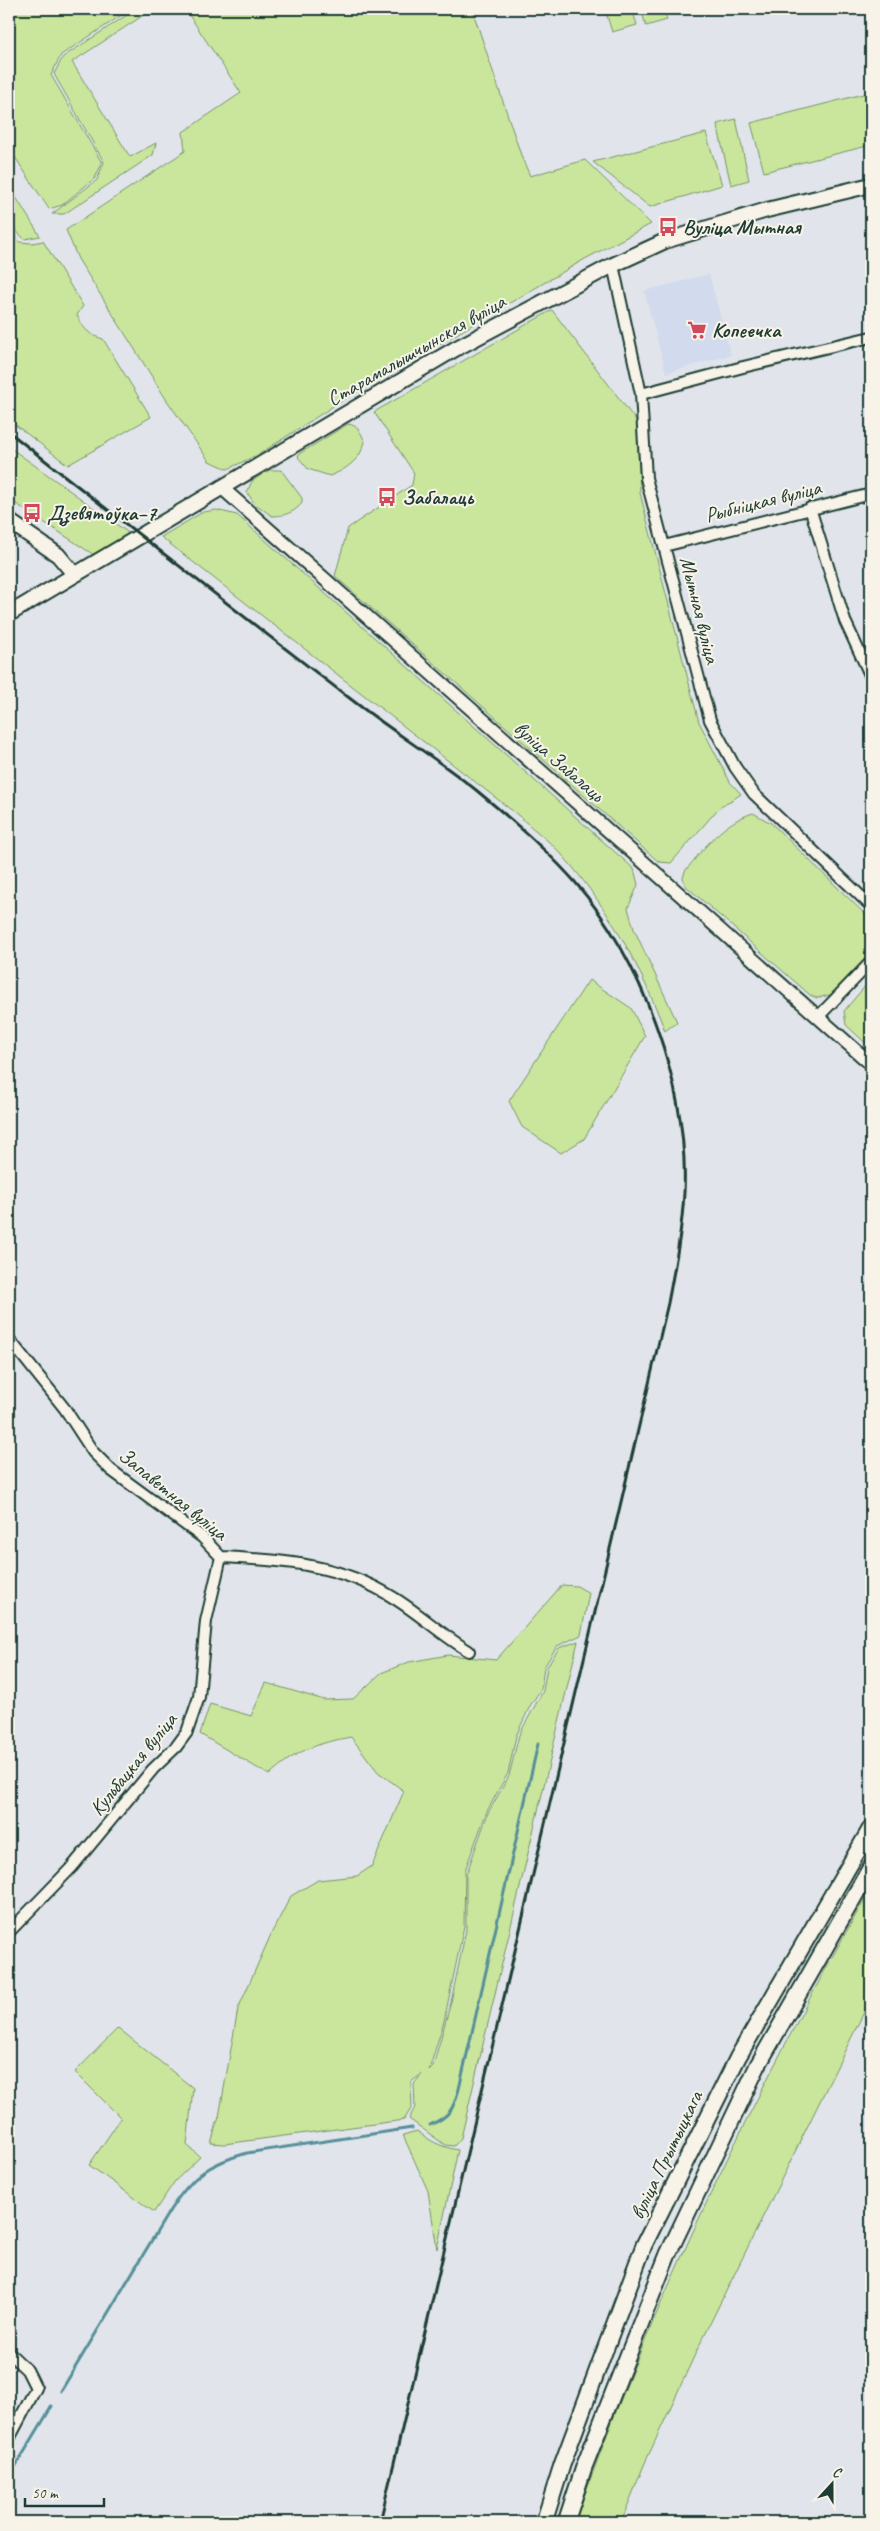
<svg xmlns="http://www.w3.org/2000/svg" width="880" height="2531" font-family="Caveat,sans-serif">
<style>
.built{fill:#d2dbed}
.green{fill:#cae69c;stroke:#749268}
.lines{fill:none;stroke-linecap:round;stroke-linejoin:round}
.stream{stroke:#568f99;stroke-width:3}
.minor-casing{stroke:#1f3d34;stroke-width:14}
.tertiary-casing{stroke:#1f3d34;stroke-width:16}
.secondary-casing{stroke:#1f3d34;stroke-width:18}
.primary-casing{stroke:#1f3d34;stroke-width:19}
.minor{stroke:#f7f3e8;stroke-width:10}
.tertiary{stroke:#f7f3e8;stroke-width:12}
.secondary{stroke:#f7f3e8;stroke-width:14}
.primary{stroke:#f7f3e8;stroke-width:15}
.rail{stroke:#1f3d34;stroke-width:3}
.labels{text-anchor:middle;dominant-baseline:central;stroke-width:4;stroke-linejoin:round;paint-order:stroke}
.poi-label{font-size:21px;font-weight:bold;fill:#1f3d34;stroke:#f7f3e8;text-anchor:start}
.street-label{font-size:21px;fill:#1f3d34;stroke:#f7f3e8}
</style>
<rect width="100%" height="100%" fill="#e1e5eb"/>
<filter id="ink" filterUnits="userSpaceOnUse"><feTurbulence type="fractalNoise" baseFrequency=".02" numOctaves="2"/><feDisplacementMap in="SourceGraphic" scale="10" xChannelSelector="R" yChannelSelector="G"/><feConvolveMatrix kernelMatrix="1 2 1 2 8 2 1 2 1" color-interpolation-filters="sRGB"/></filter>
<g filter="url(#ink)">
<path class="built" d="M 709,274 L 731,355 L 666,373 L 644,291 Z"/>
<path class="green" d="M 9,9 L 131,9 L 61,55 L 51,75 L 102,163 L 95,178 L 62,205 L 49,209 L 9,148 Z
M 136,9 L 153,9 L 72,62 L 130,157 L 156,143 L 153,155 L 64,214 L 52,214 L 97,180 L 104,162 L 54,74 L 63,57 Z
M 185,9 L 472,9 L 522,158 L 530,176 L 585,160 L 651,224 L 585,259 L 335,405 L 261,453 L 228,469 L 209,461 L 166,399 L 78,259 L 66,230 L 185,151 L 183,132 L 241,93 Z
M 605,9 L 632,9 L 637,25 L 612,32 Z
M 641,9 L 664,9 L 667,20 L 646,26 Z
M 871,92 L 871,145 L 764,172 L 751,123 Z
M 736,119 L 749,180 L 731,185 L 717,124 Z
M 706,133 L 722,185 L 650,207 L 593,162 Z
M 9,186 L 40,236 L 25,239 C 7,227 9,205 9,186 Z
M 9,223 L 19,242 L 32,243 L 43,241 L 83,306 L 77,315 C 83,329 89,335 103,339 L 151,417 L 68,465 L 9,420 Z
M 552,310 L 637,422 L 640,493 L 699,722 L 730,782 L 741,794 L 718,809 L 671,863 L 659,862 L 335,576 L 348,528 L 412,485 L 414,473 L 374,412 Z
M 348,424 C 358,425 361,433 365,442 C 360,460 347,469 330,476 L 308,469 L 298,457 L 299,454 Z
M 9,447 L 130,534 L 94,555 L 15,503 L 9,504 Z
M 269,470 L 281,470 L 302,498 L 302,503 C 294,513 284,516 272,516 L 254,503 L 247,492 L 252,481 Z
M 216,510 L 237,515 L 634,869 L 638,885 L 628,908 L 634,929 L 677,1022 L 665,1031 C 641,967 609,909 564,857 C 551,842 534,830 519,816 L 161,537 L 203,512 Z
M 753,813 L 771,823 L 871,920 L 871,952 L 830,995 L 817,998 L 810,995 L 686,886 L 683,878 L 685,871 C 706,846 722,823 753,813 Z
M 871,979 L 871,1048 L 846,1025 L 844,1011 Z
M 589,980 L 631,1008 L 645,1036 L 584,1139 L 561,1153 L 522,1127 L 509,1101 Z
M 562,1585 L 577,1586 L 589,1593 L 581,1635 L 557,1646 L 544,1667 L 541,1689 L 530,1706 L 516,1736 L 508,1773 L 487,1811 L 465,1870 L 464,1926 L 444,2021 L 429,2070 L 433,2066 L 451,2002 L 466,1930 L 466,1875 L 488,1813 L 509,1776 L 519,1735 L 543,1691 L 547,1667 L 559,1648 L 578,1641 L 461,2138 L 454,2146 L 445,2145 L 409,2119 L 415,2107 L 414,2084 L 422,2074 L 411,2082 L 412,2107 L 404,2120 L 224,2144 L 211,2143 L 219,2117 L 238,2009 L 272,1932 L 291,1896 L 318,1880 L 357,1876 L 372,1866 L 404,1791 L 378,1772 L 351,1737 C 317,1743 295,1751 269,1775 L 200,1734 L 210,1704 L 251,1716 L 266,1683 L 324,1700 L 353,1699 L 381,1673 L 409,1662 L 448,1655 L 496,1660 Z
M 871,1888 L 871,1998 L 697,2350 L 644,2465 L 621,2522 L 575,2522 C 652,2302 755,2091 871,1888 Z
M 118,2028 L 193,2088 L 187,2145 L 200,2157 L 175,2181 L 154,2212 L 89,2165 L 121,2118 L 75,2072 Z
M 417,2131 C 430,2141 441,2147 458,2150 L 437,2249 L 428,2191 L 403,2135 Z"/>
<g class="lines">
<path class="stream" d="M 430,2125 C 450,2116 453,2110 459,2089 L 538,1744
M 61,2391 L 170,2210 C 192,2176 208,2164 247,2153 L 412,2128
M 9,2477 L 52,2406"/>
<g class="minor-casing">
<path id="minor" d="M 613,265 L 641,394 L 646,478 L 710,720 L 735,767 L 754,794 L 871,906
M 641,394 L 743,367 L 871,337
M 810,508 L 845,621 L 871,677
M 664,546 L 871,494
M 819,1016 L 871,962
M 9,1339 L 65,1409 L 93,1452 L 111,1470 L 202,1537 L 221,1557 C 282,1560 341,1564 394,1598 C 420,1614 443,1636 469,1651
M 9,1932 L 72,1867 L 153,1769 L 176,1747 L 187,1732 L 199,1697 L 206,1621 L 221,1557
M 9,2353 L 27,2370 L 36,2388 L 9,2439"/>
</g>
<g class="tertiary-casing">
<path id="tertiary" d="M 221,487 L 871,1064"/>
</g>
<g class="secondary-casing">
<path id="secondary" d="M 9,521 L 58,555 L 74,574
M 9,614 L 455,349 L 613,265 L 665,241 L 767,210 L 871,185"/>
</g>
<g class="primary-casing">
<path id="primary" d="M 544,2522 L 562,2465 L 644,2245 L 738,2057 L 871,1828
M 566,2522 L 584,2467 L 668,2254 L 758,2065 L 871,1867"/>
</g>
<use href="#minor" class="minor"/>
<use href="#tertiary" class="tertiary"/>
<use href="#secondary" class="secondary"/>
<use href="#primary" class="primary"/>
<path class="rail" d="M 9,432 C 123,522 237,612 352,700 C 392,731 436,758 476,790 C 510,818 546,849 575,882 C 643,961 689,1088 684,1193 C 682,1230 675,1266 668,1303 L 380,2522"/>
</g>
</g>
<defs>
<g id="bus-bare" transform="scale(1.5)"><path d="M-5-6H5V4H4V6H2V4H-2V6H-4V4H-5ZM-3.5-4V0h7V-4ZM-3.5 1.2v1.5H-2V1.2ZM2 1.2v1.5H3.5V1.2Z" fill="#d1495b" stroke="#f7f3e8" stroke-width="2.5" paint-order="stroke"/></g>
<g id="supermarket-bare" transform="scale(1.5)"><path d="M-6-5.5h2.5l.6 2H6L4.5 2H-2.5L-4.4-4H-6ZM-1.5 3.2a1.3 1.3 0 1 0 .1 0ZM3 3.2a1.3 1.3 0 1 0 .1 0Z" fill="#d1495b" stroke="#f7f3e8" stroke-width="2.5" paint-order="stroke"/></g>
</defs>
<g fill-rule="evenodd">
<use href="#bus-bare" x="668" y="227"/>
<use href="#supermarket-bare" x="697" y="330"/>
<use href="#bus-bare" x="387" y="497"/>
<use href="#bus-bare" x="32" y="513"/>
</g>
<g class="labels">
<g class="poi-label">
<text x="683" y="227">Вуліца Мытная</text>
<text x="712" y="330">Копеечка</text>
<text x="402" y="497">Забалаць</text>
<text x="47" y="513">Дзевятоўка–7</text>
</g>
<g class="street-label">
<text transform="translate(416 350) rotate(-30)">Старамалышчынская вуліца</text>
<text transform="translate(763 501) rotate(-14)">Рыбніцкая вуліца</text>
<text transform="translate(700 610) rotate(76)">Мытная вуліца</text>
<text transform="translate(559 761) rotate(41)">вуліца Забалаць</text>
<text transform="translate(173 1494) rotate(39)">Запаветная вуліца</text>
<text transform="translate(133 1764) rotate(-51)">Кульбацкая вуліца</text>
<text transform="translate(666 2155) rotate(-64)">вуліца Прытыцкага</text>
</g>
</g>
<rect width="880" height="2531" fill="none" stroke="#f7f3e8" stroke-width="30"/>
<rect x="15" y="15" width="850" height="2501" fill="none" stroke="#1f3d34" stroke-width="2" filter="url(#ink)"/>
<g transform="translate(832 2484) rotate(21)" stroke="#f7f3e8" stroke-width="4" paint-order="stroke">
<path d="M0-4L9 19L0 12L-9 19Z" fill="#1f3d34"/>
<text y="-8" font-size="14" font-weight="bold" text-anchor="middle" fill="#1f3d34">С</text>
</g>
<path d="M25 2498v8h79v-8" fill="none" stroke="#1f3d34" stroke-width="2.5"/>
<text x="32" y="2498" font-size="15" fill="#1f3d34" stroke="#f7f3e8" stroke-width="4" paint-order="stroke">50 m</text>
</svg>
